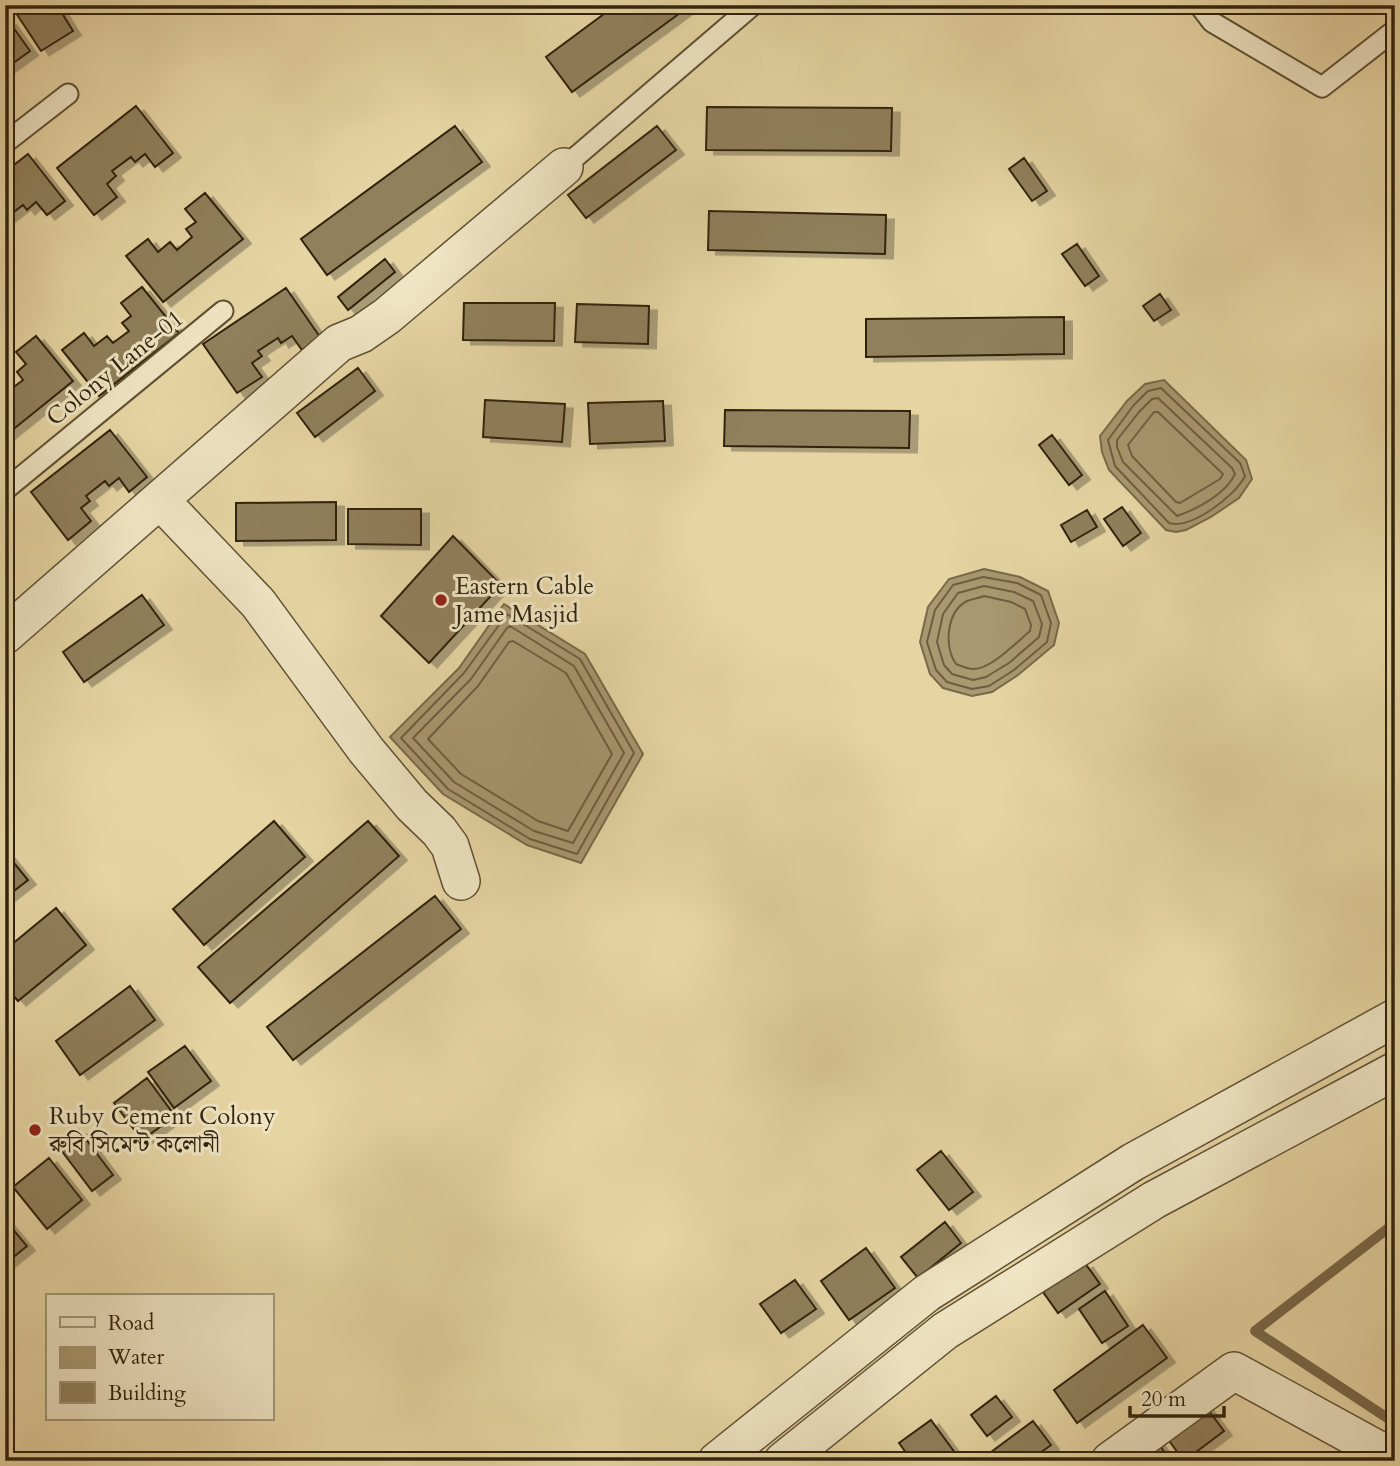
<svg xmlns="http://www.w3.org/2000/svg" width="1400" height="1466" font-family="Cardo,'Noto Serif Bengali',serif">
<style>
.water{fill:#a99870;stroke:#796949;stroke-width:2}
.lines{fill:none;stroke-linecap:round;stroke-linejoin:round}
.shore{stroke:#6e5e3f;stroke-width:2}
.stream{stroke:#796949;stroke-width:10}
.building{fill:#90805b;stroke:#32230e;stroke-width:2;filter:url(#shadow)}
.lane-casing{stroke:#5f5033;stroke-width:23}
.street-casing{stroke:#5f5033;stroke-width:40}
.lane{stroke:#efe4c3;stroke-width:19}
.street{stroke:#efe4c3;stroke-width:37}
.poi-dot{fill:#8f2418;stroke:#efe4c3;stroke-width:2.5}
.labels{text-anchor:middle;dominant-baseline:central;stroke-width:6;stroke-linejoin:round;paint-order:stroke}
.street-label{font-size:24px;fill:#32230e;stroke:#efe4c3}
.poi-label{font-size:24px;fill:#32230e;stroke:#efe4c3;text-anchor:start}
</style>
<defs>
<filter id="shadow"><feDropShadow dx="8" dy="4.5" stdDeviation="0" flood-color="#0004"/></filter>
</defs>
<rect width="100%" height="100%" fill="#e6d5a3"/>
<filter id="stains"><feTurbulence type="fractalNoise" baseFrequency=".00286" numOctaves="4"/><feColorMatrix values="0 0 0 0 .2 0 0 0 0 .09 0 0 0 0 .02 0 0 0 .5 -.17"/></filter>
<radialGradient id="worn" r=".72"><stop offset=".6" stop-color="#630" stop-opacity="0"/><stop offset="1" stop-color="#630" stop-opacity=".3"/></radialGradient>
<path class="water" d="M 1164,380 L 1246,460 L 1252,479 L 1239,498 L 1211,517 L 1186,530 L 1176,532 L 1166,530 L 1109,470 L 1102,452 L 1100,436 L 1127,401 L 1145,384 Z
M 984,569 L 1020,577 L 1048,591 L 1059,623 L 1054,645 L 1018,675 L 992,692 L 972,696 L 943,688 L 930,674 L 920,642 L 928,607 L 949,579 Z
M 504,604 L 585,654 L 643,754 L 581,863 L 527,845 L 443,794 L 390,737 L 459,668 Z"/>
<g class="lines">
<path class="shore" d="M 1161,388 L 1240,463 L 1245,476 C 1236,495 1191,530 1169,523 L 1115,466 L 1108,440 L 1133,406 L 1148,391 Z
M 1158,398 L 1232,468 L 1235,474 C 1226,494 1197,509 1177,516 L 1123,462 L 1117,447 L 1117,440 L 1139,412 L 1152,399 Z
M 1158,412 L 1223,474 L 1220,479 L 1180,503 L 1176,502 L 1132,456 L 1128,445 L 1154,412 Z
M 983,577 L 1017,583 L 1041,595 L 1051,623 L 1047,642 L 1014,670 L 989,686 L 972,689 L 947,682 L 936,670 L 927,642 L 935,610 L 953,585 Z
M 984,586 L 1014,592 L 1033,601 L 1042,624 L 1039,637 L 1009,663 L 986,677 L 973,680 L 952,674 L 944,665 L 937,642 L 943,614 L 958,593 Z
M 984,596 L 1011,602 L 1025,609 L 1031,625 L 1030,631 C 1017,642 990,670 973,669 C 968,669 961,666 956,664 C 944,647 946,612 967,601 C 972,599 979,598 984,596 Z
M 507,614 L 580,659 L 634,753 L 577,854 L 530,839 L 448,789 L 401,738 L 464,673 Z
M 510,626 L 574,666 L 624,753 L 573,843 L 534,831 L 454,782 L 413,738 L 471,679 L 507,628 Z
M 513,641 L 566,673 L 612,754 L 568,831 L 538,821 L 461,774 L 428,739 L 478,686 L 509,642 Z"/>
<path class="stream" d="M 1395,1223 L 1255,1331 L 1395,1423"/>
</g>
<path class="building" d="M 21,5 L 57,5 L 73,31 L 41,51 L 14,10 Z
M 616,5 L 691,5 L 572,92 L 546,57 Z
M 8,20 L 30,51 L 5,69 L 5,22 Z
M 136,106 L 173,153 L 155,167 L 145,154 L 135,162 L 131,157 L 112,171 L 116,176 L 107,184 L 117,197 L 94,215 L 57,168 Z
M 707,107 L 892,108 L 891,151 L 706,150 Z
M 455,126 L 482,162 L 327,275 L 301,239 Z
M 657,126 L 676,150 L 586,218 L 568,195 Z
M 28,154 L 65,201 L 47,215 L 36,202 L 27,210 L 23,205 L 5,219 L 5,172 Z
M 1024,158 L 1047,191 L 1032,201 L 1009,169 Z
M 205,193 L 243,239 L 163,302 L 126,256 L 148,239 L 158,252 L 170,242 L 177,250 L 192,237 L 186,229 L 196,222 L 185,209 Z
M 709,211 L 886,215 L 885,254 L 708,250 Z
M 1077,244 L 1099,276 L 1085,286 L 1062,254 Z
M 385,259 L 395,272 L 348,310 L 338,297 Z
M 142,287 L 179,333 L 99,396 L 62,350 L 84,333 L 94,346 L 107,336 L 113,343 L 129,331 L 122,323 L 131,316 L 121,303 Z
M 286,288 L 320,337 L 302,350 L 292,336 L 281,343 L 278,338 L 258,351 L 262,356 L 252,363 L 262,377 L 237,393 L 203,344 Z
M 1160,294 L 1171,310 L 1154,321 L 1143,306 Z
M 464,303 L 555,303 L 554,341 L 463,340 Z
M 577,304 L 649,306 L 648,344 L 575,342 Z
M 1064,317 L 1064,354 L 866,357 L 866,319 Z
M 36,336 L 73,381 L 5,436 L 5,390 L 7,392 L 23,380 L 17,372 L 26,364 L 16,352 Z
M 358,368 L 375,391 L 315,437 L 297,413 Z
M 485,400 L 565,404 L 562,442 L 483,437 Z
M 663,401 L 665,441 L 590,444 L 588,403 Z
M 725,410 L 910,411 L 909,448 L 724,446 Z
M 110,430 L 147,477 L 129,492 L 119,478 L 109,486 L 105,481 L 86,496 L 90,501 L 81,508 L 91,521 L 68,540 L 31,492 Z
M 1052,435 L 1082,475 L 1069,485 L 1039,445 Z
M 336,502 L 336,540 L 236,541 L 236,503 Z
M 1122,507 L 1141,533 L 1123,546 L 1104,519 Z
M 348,509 L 421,509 L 421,545 L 348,544 Z
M 1087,510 L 1097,527 L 1071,542 L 1061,525 Z
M 453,536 L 501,585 L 429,663 L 381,616 Z
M 142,595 L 164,625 L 84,682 L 63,652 Z
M 274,821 L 305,857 L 204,945 L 173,909 Z
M 368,821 L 399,856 L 230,1003 L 198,967 Z
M 5,852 L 28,880 L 5,898 Z
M 435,896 L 461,929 L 293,1060 L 267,1027 Z
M 56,908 L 86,945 L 18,1001 L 5,986 L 5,950 Z
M 130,986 L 155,1020 L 80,1075 L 56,1041 Z
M 185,1046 L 211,1081 L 174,1108 L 148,1072 Z
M 147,1078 L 175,1116 L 142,1140 L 114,1103 Z
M 79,1130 L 113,1175 L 92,1191 L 58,1146 Z
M 941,1151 L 973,1192 L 949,1210 L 917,1170 Z
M 49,1158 L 82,1200 L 47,1229 L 13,1187 Z
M 5,1220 L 27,1246 L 5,1264 Z
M 945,1222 L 961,1243 L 918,1278 L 901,1257 Z
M 866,1248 L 895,1288 L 849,1320 L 821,1281 Z
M 1085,1263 L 1100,1284 L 1058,1313 L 1043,1292 Z
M 795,1280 L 816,1309 L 781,1333 L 760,1304 Z
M 1105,1291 L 1128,1326 L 1102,1343 L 1079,1309 Z
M 1143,1325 L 1167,1358 L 1077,1423 L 1054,1390 Z
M 996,1396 L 1012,1417 L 987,1436 L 971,1415 Z
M 1206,1407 L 1224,1431 L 1184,1461 L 1167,1438 Z
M 931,1420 L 961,1461 L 912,1461 L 899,1443 Z
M 1033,1421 L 1051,1445 L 1029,1461 L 979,1461 Z
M 1152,1435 L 1171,1461 L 1116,1461 Z"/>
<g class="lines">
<g class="lane-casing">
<path id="lane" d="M 1199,5 L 1212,22 L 1322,87 L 1395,30
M 5,143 L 68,94
M 564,167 L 753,5
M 5,490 L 223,311"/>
</g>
<g class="street-casing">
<path id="street" d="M 160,500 L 258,603 L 366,750 L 412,805 L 439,831 L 450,846 L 461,881
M 5,635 L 339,343 L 361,334 L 387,316 L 564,167
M 717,1461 L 927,1293 L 1133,1162 L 1395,1018
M 783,1461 L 945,1331 L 1154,1200 L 1395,1071
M 1110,1461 L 1234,1371 L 1395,1459"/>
</g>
<use href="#lane" class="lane"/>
<use href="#street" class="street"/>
</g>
<g class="poi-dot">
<circle cx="441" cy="600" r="7"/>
<circle cx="35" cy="1130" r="7"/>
</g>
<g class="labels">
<g class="street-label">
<text transform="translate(115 368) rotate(-39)">Colony Lane-01</text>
</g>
<g class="poi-label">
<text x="455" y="586">Eastern Cable<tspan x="455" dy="28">Jame Masjid</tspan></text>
<text x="49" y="1116">Ruby Cement Colony<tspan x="49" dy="28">রুবি সিমেন্ট কলোনী</tspan></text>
</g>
</g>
<rect width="1400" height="1466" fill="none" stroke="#e6d5a3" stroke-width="28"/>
<rect x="7" y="7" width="1386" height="1452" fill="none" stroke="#32230e" stroke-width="3.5"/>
<rect x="14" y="14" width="1372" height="1438" fill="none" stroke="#32230e" stroke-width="2"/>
<rect x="46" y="1294" width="228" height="126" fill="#efe4c3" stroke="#a3977b" stroke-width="2"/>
<rect x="60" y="1317" width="35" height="10" fill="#efe4c3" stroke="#a3977b" stroke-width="2"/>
<text x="108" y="1330" font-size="21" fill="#32230e">Road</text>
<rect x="60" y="1347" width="35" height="21" fill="#a99870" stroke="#a3977b" stroke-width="2"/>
<text x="108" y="1364" font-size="21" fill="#32230e">Water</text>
<rect x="60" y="1382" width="35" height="21" fill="#90805b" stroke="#a3977b" stroke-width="2"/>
<text x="108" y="1400" font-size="21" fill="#32230e">Building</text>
<path d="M1130 1406v10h94v-10" fill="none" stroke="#32230e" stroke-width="3.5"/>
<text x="1141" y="1406" font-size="21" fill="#32230e" stroke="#efe4c3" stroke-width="5" paint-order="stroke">20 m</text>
<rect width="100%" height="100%" filter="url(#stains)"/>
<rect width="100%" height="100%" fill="url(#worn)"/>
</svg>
